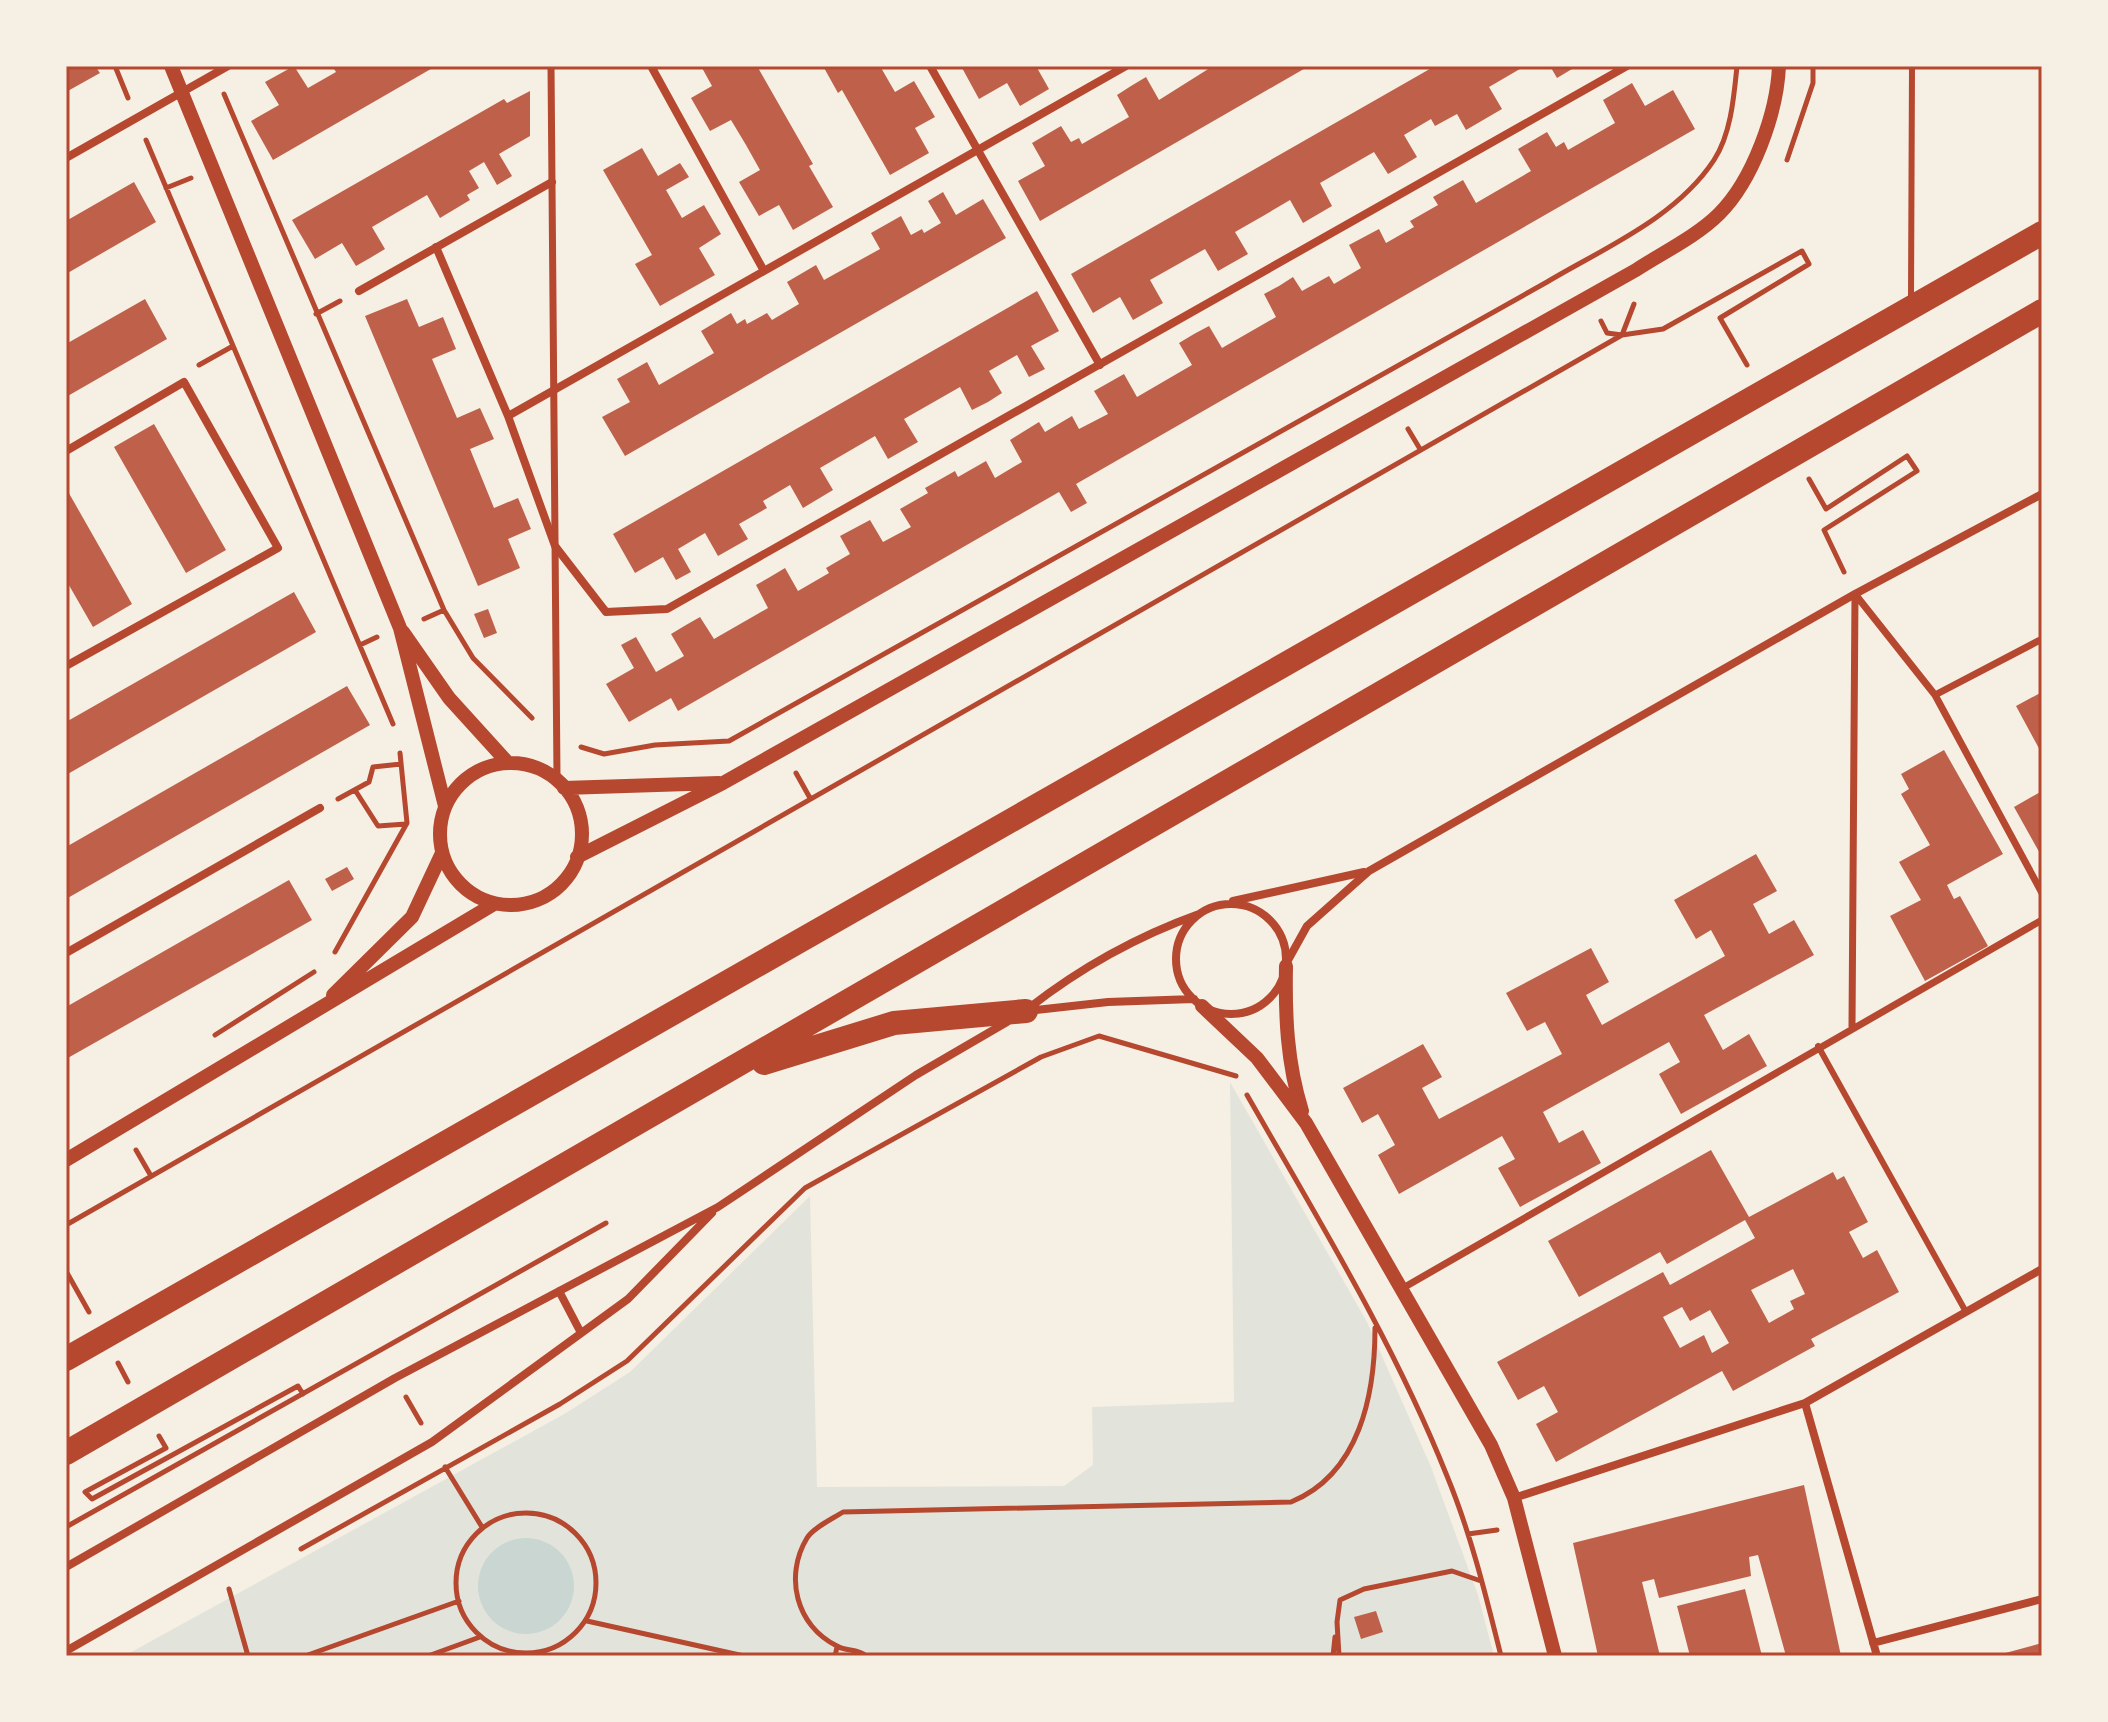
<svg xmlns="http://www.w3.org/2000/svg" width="2108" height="1722" font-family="Manrope,sans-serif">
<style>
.green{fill:#e2e4dc}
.water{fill:#c9d6d2}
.building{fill:#bf614a;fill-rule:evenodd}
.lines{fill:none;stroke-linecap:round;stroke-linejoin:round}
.path{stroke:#b5482f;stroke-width:5}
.service{stroke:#b5482f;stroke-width:6}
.pedestrian{stroke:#b5482f;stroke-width:7}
.minor{stroke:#b5482f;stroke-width:8}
.tertiary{stroke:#b5482f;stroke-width:14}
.motorway{stroke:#b5482f;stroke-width:24}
.neatline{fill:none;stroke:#b5482f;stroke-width:3}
</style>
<rect width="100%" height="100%" fill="#f6efe4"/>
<path class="green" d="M 1230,1082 L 1367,1322 L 1431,1467 L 1478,1595 L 1494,1656 L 124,1656 L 566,1413 L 630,1372 L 810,1196 L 817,1487 L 1064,1486 L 1093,1465 L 1092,1407 L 1234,1402 Z"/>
<path class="water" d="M478 1586a48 48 0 1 1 96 0a48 48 0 1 1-96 0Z"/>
<path class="building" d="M 66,66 L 95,66 L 100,73 L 66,92 Z
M 294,66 L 308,88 L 336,72 L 332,66 L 436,66 L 273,160 L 251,121 L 279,105 L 265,82 Z
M 701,66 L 757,66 L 813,164 L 809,166 L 833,207 L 793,230 L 779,205 L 759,216 L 739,182 L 760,170 L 746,145 L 731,120 L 710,131 L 691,98 L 712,86 Z
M 823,66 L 880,66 L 895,92 L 914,81 L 935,117 L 915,128 L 929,153 L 890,175 L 842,90 L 838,93 Z
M 961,66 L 1036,66 L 1049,89 L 1020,106 L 1007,83 L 979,99 Z
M 1213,66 L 1309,66 L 1040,221 L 1018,181 L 1045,166 L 1032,143 L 1061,126 L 1071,142 L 1079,138 L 1082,144 L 1129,117 L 1117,95 L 1131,86 L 1146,77 L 1159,100 Z
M 1435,66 L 1525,66 L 1489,87 L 1502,109 L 1466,130 L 1457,114 L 1435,126 L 1431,119 L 1404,135 L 1417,157 L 1402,166 L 1388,174 L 1374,152 L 1320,183 L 1332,206 L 1303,223 L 1290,200 L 1263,216 L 1235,232 L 1248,254 L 1218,271 L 1205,249 L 1150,280 L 1163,303 L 1133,320 L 1120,297 L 1093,313 L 1071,274 Z
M 1550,66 L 1577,66 L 1557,78 Z
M 1632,83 L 1645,106 L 1673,90 L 1695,129 L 1076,484 L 1087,503 L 1071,512 L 1059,492 L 678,711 L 671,698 L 629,722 L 606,684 L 634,668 L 621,645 L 636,637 L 656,672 L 684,656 L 671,634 L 686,625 L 700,617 L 714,639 L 768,608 L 756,585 L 770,577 L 785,568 L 798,591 L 829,573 L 826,568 L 850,554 L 840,536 L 870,520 L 883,542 L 911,527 L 900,509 L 928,493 L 925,488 L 955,471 L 958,477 L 986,461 L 995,478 L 1022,462 L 1010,440 L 1039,422 L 1045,432 L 1072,416 L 1079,429 L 1108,414 L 1094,391 L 1124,374 L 1137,397 L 1192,365 L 1179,343 L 1194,334 L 1209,326 L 1222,348 L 1276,317 L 1264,294 L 1279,286 L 1293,277 L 1302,291 L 1329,276 L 1334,284 L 1361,268 L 1349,245 L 1379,229 L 1386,243 L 1414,227 L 1410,221 L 1438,205 L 1433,197 L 1463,180 L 1476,203 L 1531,171 L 1518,149 L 1547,132 L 1556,147 L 1564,142 L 1568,150 L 1615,123 L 1603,100 Z
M 530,91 L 530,136 L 499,154 L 512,176 L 497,185 L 484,162 L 469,171 L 479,188 L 467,195 L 470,200 L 440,218 L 427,195 L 372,227 L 385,249 L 370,258 L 356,266 L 342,243 L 315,259 L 292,220 L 504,99 L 507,103 Z
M 642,148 L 658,176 L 680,163 L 689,177 L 666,190 L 682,218 L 704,205 L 721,234 L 699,248 L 715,275 L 660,306 L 635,264 L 652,255 L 603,170 Z
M 134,182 L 156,222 L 66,274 L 66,221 Z
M 943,192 L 956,215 L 983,199 L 1006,238 L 625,456 L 602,417 L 630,402 L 617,379 L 647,362 L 659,385 L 714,353 L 701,331 L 731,313 L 737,324 L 745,319 L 747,324 L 767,313 L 772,320 L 799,304 L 787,282 L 816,265 L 824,280 L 880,249 L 871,233 L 901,216 L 911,235 L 922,229 L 924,233 L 941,223 L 928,201 Z
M 1037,291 L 1059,331 L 1031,346 L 1045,369 L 1029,377 L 1017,355 L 989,371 L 1002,393 L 988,402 L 972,410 L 960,387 L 904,419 L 918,442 L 888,459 L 875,436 L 820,468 L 833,490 L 803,508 L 790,485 L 763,501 L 767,508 L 739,524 L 748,539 L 718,556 L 705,533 L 678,549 L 691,572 L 676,580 L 663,557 L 635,573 L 613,534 Z
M 145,299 L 167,339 L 66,397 L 66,344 Z
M 407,299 L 419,327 L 443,317 L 456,349 L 432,359 L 457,418 L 480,408 L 494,439 L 470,449 L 494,508 L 518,498 L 531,529 L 508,539 L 520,568 L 478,586 L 365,316 Z
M 154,424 L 226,550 L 186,573 L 114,447 Z
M 66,488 L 132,604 L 93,627 L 66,580 Z
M 294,592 L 316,632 L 66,775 L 66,722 Z
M 488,609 L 497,633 L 484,638 L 474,614 Z
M 347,686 L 370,725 L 66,899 L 66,847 Z
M 2042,692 L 2042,754 L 2016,706 Z
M 1944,750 L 2003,854 L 1947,885 L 1954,899 L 1960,896 L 1988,946 L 1925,981 L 1890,916 L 1921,900 L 1899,862 L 1930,845 L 1901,794 L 1909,789 L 1901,774 Z
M 2042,791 L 2042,857 L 2014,807 Z
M 1756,854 L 1777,891 L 1753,904 L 1769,934 L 1794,920 L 1814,955 L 1704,1015 L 1723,1050 L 1749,1034 L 1767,1066 L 1681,1114 L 1659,1074 L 1680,1062 L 1669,1042 L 1543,1112 L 1559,1143 L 1583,1130 L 1601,1163 L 1520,1207 L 1498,1168 L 1515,1159 L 1502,1136 L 1399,1194 L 1378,1155 L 1395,1145 L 1378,1114 L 1362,1123 L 1343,1088 L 1423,1044 L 1442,1077 L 1422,1088 L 1439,1119 L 1562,1054 L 1545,1022 L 1527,1031 L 1506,993 L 1591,948 L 1609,982 L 1586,995 L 1602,1025 L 1725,956 L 1711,930 L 1696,939 L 1674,900 Z
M 347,867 L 354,879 L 332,891 L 325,879 Z
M 289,880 L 312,920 L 66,1059 L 66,1007 Z
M 1711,1150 L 1749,1217 L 1833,1172 L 1837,1180 L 1844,1176 L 1868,1222 L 1849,1232 L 1863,1258 L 1877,1250 L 1899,1292 L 1811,1339 L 1815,1346 L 1733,1391 L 1722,1371 L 1556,1462 L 1536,1424 L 1558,1412 L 1544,1386 L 1518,1400 L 1497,1362 L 1663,1272 L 1670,1285 L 1755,1238 L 1745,1220 L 1667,1264 L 1660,1252 L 1579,1297 L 1548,1241 ZM 1793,1269 L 1805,1294 L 1790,1301 L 1794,1309 L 1769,1323 L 1751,1290 ZM 1682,1307 L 1690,1321 L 1710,1310 L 1729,1343 L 1712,1353 L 1704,1335 L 1680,1348 L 1663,1317 Z
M 1804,1485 L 1841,1656 L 1786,1656 L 1758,1555 L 1749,1557 L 1751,1576 L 1659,1598 L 1654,1579 L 1642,1582 L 1660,1656 L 1598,1656 L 1573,1543 Z
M 1745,1589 L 1762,1656 L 1690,1656 L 1677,1606 Z
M 1376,1611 L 1383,1632 L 1361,1639 L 1354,1617 Z
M 2042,1643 L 2042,1656 L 1998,1656 L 1998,1655 Z"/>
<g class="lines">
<path class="path" d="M 115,66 L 128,98
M 224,94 L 444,610 L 473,658 L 532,718
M 146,140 L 393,724
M 1787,160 L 1813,83 L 1813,66
M 166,188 L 191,178
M 316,314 L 340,301
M 1601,321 L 1607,333 L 1622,335 L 1663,329 L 1802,251 L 1809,264 L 1720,318 L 1747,365
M 199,365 L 233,346
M 1408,429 L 1420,449
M 1809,479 L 1826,509 L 1907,456 L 1917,471 L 1824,530 L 1844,572
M 424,619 L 444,610
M 360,645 L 377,637
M 581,747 L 604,754 L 655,745 L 729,741 L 1547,282 C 1604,248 1676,218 1714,160 C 1731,134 1734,96 1737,66
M 796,773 L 810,798
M 355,790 L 378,826 L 406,824
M 338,799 L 369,782 L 373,767 L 401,764
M 335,952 L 407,823 L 400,753
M 215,1035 L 314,972
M 1247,1095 C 1318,1219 1394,1343 1447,1476 C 1471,1534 1486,1596 1501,1656
M 136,1150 L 151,1176
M 66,1225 L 1622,335 L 1634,304
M 66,1271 L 89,1312
M 118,1363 L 128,1382
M 406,1397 L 421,1423
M 159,1436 L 166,1448 L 85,1492 L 92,1499 L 298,1386 L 303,1394
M 445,1467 L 482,1527
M456 1583a70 70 0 1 1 140 0a70 70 0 1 1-140 0Z
M 66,1527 L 606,1223
M 1468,1534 L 1497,1530
M 301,1549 L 560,1404 L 627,1361 L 805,1188 L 1041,1057 L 1099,1036 L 1236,1076
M 229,1589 L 248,1656
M 587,1621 L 744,1656
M 305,1656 L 459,1601
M 428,1656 L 480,1637
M 835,1656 L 837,1647
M 866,1656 C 857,1648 847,1652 837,1646 C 796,1626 784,1576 807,1538 C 813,1528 832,1519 843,1512 L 1291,1502 C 1360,1474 1375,1394 1375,1328
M 1333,1656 L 1335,1637
M 1339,1656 L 1337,1622 L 1340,1600 L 1364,1589 L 1452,1571 L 1481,1581"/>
<path class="service" d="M 1911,298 L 1912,66
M 1818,1046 L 1966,1312"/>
<path class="pedestrian" d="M 551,66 L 557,777
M 1855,594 L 1935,695 L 2042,893
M 1935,695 L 2042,639
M 1852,1026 L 1855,594
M 1403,1288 L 2042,920"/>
<path class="minor" d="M 651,66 L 764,271
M 930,66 L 1100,365
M 66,158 L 228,66
M 436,247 L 508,416 L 555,546 L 606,612 L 667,609 L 1627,66
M 359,291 L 552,182
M 508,416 L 1126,66
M 66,451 L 184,382 L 278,548 L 66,666
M 1233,901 L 1364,872
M1176 959a55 55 0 1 1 110 0a55 55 0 1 1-110 0Z
M 66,953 L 320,808
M 1287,962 L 1307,926 L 1369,871 L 1855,594 L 2042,494
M 1029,1008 C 1080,968 1138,936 1199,914
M 1027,1011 L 1108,1002 L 1194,999
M 559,1291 L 581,1333
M 1805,1403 L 1877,1656
M 1514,1498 L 1805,1403 L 2042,1269
M 66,1567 L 395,1378 L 718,1207 L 916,1075 L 1007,1022
M 1873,1643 L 2042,1599
M 66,1651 L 432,1442 L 628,1299 L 712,1213"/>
<path class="tertiary" d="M 171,66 L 400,628 L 445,806
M 403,632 L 449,698 L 508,763
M440 834a71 71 0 1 1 142 0a71 71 0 1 1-142 0Z
M 564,788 L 719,783
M 577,857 L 723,783 L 1636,270 C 1662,253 1697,236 1719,214 C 1753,180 1777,113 1779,66
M 1286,966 C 1285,1016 1287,1063 1302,1111
M 333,995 L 412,917 L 442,853
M 1202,1006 L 1257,1058 L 1306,1123 L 1491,1445 L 1514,1498 L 1555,1656
M 66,1160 L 494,904"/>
<path class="motorway" d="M 764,1063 L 894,1023 L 1026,1011
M 66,1359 L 2042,233
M 66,1453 L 2042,311"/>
</g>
<rect width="2108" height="1722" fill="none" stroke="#f6efe4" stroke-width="136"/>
<rect x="68" y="68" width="1972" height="1586" class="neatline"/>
</svg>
